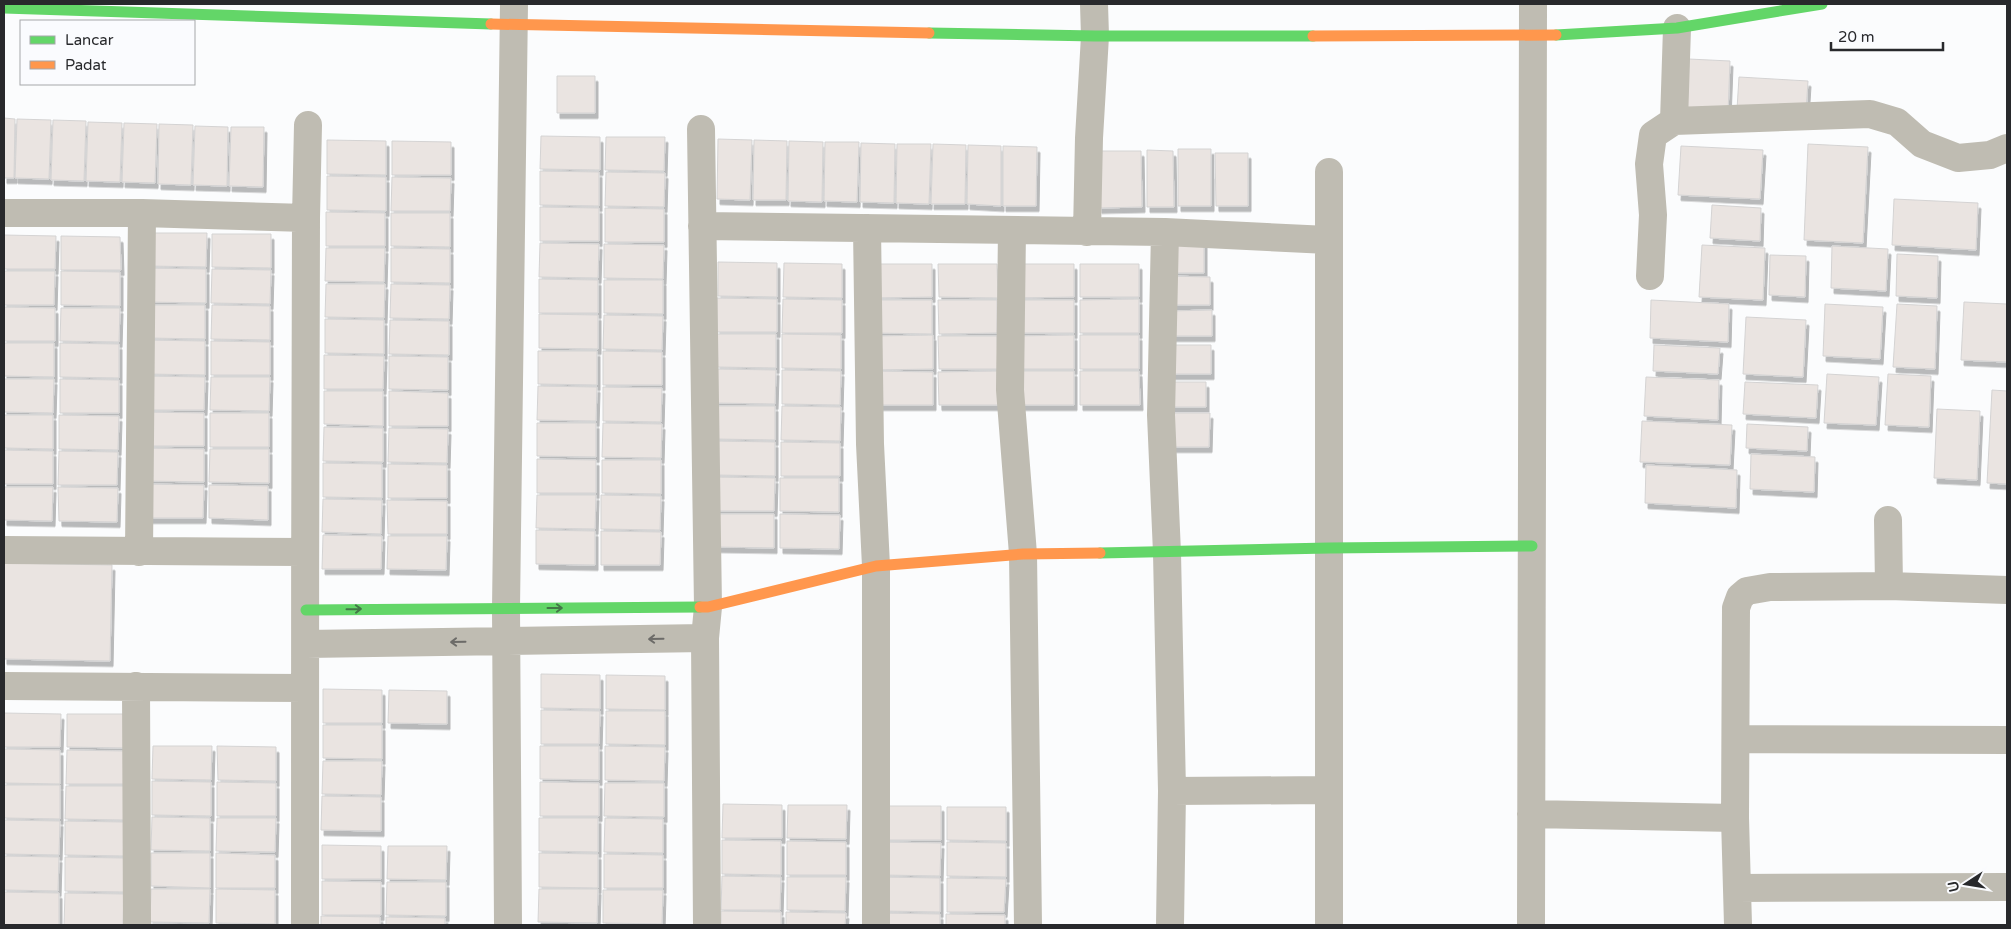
<svg xmlns="http://www.w3.org/2000/svg" width="2011" height="929" font-family="'Varela Round',sans-serif">
<style>
.building{fill:#eae4e1;stroke:#d4d3d3;filter:url(#shadow)}
.lines{fill:none;stroke-linecap:round;stroke-linejoin:round}
.street{stroke:#bfbcb2;stroke-width:28}
.fast{stroke:#63d668;stroke-width:11}
.slow{stroke:#ff974d;stroke-width:11}
.oneway{stroke:#437747}
.oneway2{stroke:#6c6b68}
</style>
<defs>
<filter id="shadow"><feDropShadow dx="3" dy="5.5" stdDeviation="0" flood-color="#0004"/></filter>
</defs>
<rect width="100%" height="100%" fill="#fbfcfd"/>
<path class="building" d="M 1689,59 L 1730,61 L 1728,114 L 1687,112 Z
M 557,76 L 595,76 L 595,113 L 557,113 Z
M 1739,77 L 1808,81 L 1806,112 L 1737,109 Z
M 4,118 L 15,119 L 14,178 L 4,178 Z
M 17,119 L 51,120 L 49,179 L 15,178 Z
M 53,120 L 86,121 L 84,181 L 51,180 Z
M 88,122 L 122,123 L 120,182 L 86,181 Z
M 124,123 L 157,124 L 155,183 L 122,182 Z
M 159,124 L 193,125 L 191,185 L 158,184 Z
M 195,126 L 228,127 L 227,186 L 193,185 Z
M 231,127 L 264,127 L 263,187 L 229,186 Z
M 541,136 L 600,137 L 600,170 L 540,169 Z
M 606,137 L 665,137 L 664,171 L 605,170 Z
M 718,139 L 752,140 L 750,200 L 717,199 Z
M 327,140 L 386,141 L 386,175 L 327,174 Z
M 754,140 L 787,141 L 786,200 L 753,200 Z
M 392,141 L 451,142 L 451,175 L 392,175 Z
M 789,141 L 823,142 L 822,202 L 788,201 Z
M 825,142 L 859,142 L 857,202 L 824,201 Z
M 861,143 L 895,144 L 894,203 L 860,202 Z
M 897,144 L 931,144 L 929,204 L 896,203 Z
M 933,144 L 966,145 L 965,204 L 931,204 Z
M 1808,144 L 1868,147 L 1863,243 L 1804,240 Z
M 968,145 L 1001,146 L 1001,206 L 967,204 Z
M 1003,146 L 1037,147 L 1036,206 L 1003,206 Z
M 1681,146 L 1763,150 L 1760,199 L 1678,195 Z
M 1178,149 L 1211,149 L 1211,206 L 1178,206 Z
M 1147,150 L 1173,151 L 1174,207 L 1147,207 Z
M 1098,151 L 1141,151 L 1142,207 L 1099,208 Z
M 1215,153 L 1248,153 L 1248,206 L 1216,206 Z
M 540,171 L 599,172 L 599,206 L 540,205 Z
M 606,172 L 665,173 L 664,207 L 605,206 Z
M 327,176 L 386,177 L 386,211 L 327,210 Z
M 392,177 L 451,178 L 450,211 L 391,211 Z
M 1894,199 L 1978,203 L 1976,250 L 1892,245 Z
M 1712,205 L 1761,208 L 1760,241 L 1710,238 Z
M 540,207 L 599,208 L 599,241 L 540,241 Z
M 605,208 L 664,209 L 664,242 L 605,242 Z
M 326,212 L 385,213 L 385,246 L 326,246 Z
M 391,213 L 450,213 L 450,247 L 391,246 Z
M 147,233 L 207,233 L 206,267 L 147,266 Z
M 212,234 L 271,234 L 271,268 L 212,267 Z
M 4,235 L 56,236 L 55,269 L 4,269 Z
M 61,236 L 120,237 L 121,270 L 61,270 Z
M 1170,236 L 1204,236 L 1204,273 L 1170,273 Z
M 540,243 L 599,244 L 598,278 L 539,277 Z
M 604,244 L 664,245 L 663,279 L 604,278 Z
M 1702,245 L 1765,248 L 1763,300 L 1699,297 Z
M 1832,246 L 1888,249 L 1886,291 L 1831,288 Z
M 326,248 L 385,248 L 384,282 L 325,281 Z
M 391,248 L 450,249 L 450,283 L 391,282 Z
M 1897,254 L 1938,256 L 1937,298 L 1896,296 Z
M 1770,255 L 1806,256 L 1805,297 L 1769,295 Z
M 718,262 L 777,263 L 777,297 L 718,296 Z
M 784,263 L 842,264 L 842,298 L 783,297 Z
M 873,264 L 932,264 L 932,297 L 873,298 Z
M 938,264 L 997,264 L 998,298 L 939,297 Z
M 1014,264 L 1074,264 L 1074,297 L 1015,298 Z
M 1080,264 L 1139,264 L 1139,297 L 1080,297 Z
M 147,268 L 206,269 L 206,303 L 146,302 Z
M 212,269 L 271,270 L 270,304 L 211,303 Z
M 4,271 L 55,271 L 54,305 L 4,305 Z
M 61,271 L 120,272 L 120,306 L 61,305 Z
M 1169,276 L 1210,277 L 1210,305 L 1168,305 Z
M 539,279 L 598,280 L 598,313 L 539,313 Z
M 604,280 L 663,280 L 663,314 L 604,313 Z
M 326,284 L 385,284 L 384,318 L 325,317 Z
M 391,284 L 450,285 L 449,319 L 390,318 Z
M 717,298 L 777,299 L 777,332 L 717,332 Z
M 783,299 L 842,300 L 842,333 L 782,333 Z
M 1139,299 L 1139,333 L 1080,333 L 1080,300 Z
M 873,300 L 932,300 L 932,334 L 873,333 Z
M 938,300 L 997,300 L 997,333 L 939,334 Z
M 1015,300 L 1074,300 L 1074,333 L 1015,333 Z
M 1651,300 L 1729,304 L 1728,342 L 1650,338 Z
M 1964,302 L 2007,304 L 2007,362 L 1961,360 Z
M 1825,304 L 1883,307 L 1880,359 L 1823,356 Z
M 1897,304 L 1937,306 L 1935,369 L 1893,367 Z
M 146,305 L 205,305 L 205,339 L 146,338 Z
M 212,305 L 270,306 L 270,340 L 211,339 Z
M 4,307 L 55,308 L 55,341 L 4,341 Z
M 61,308 L 120,308 L 119,342 L 60,341 Z
M 1212,310 L 1212,336 L 1168,336 L 1168,311 Z
M 539,314 L 598,315 L 598,349 L 539,348 Z
M 604,315 L 663,316 L 662,350 L 603,349 Z
M 1746,317 L 1806,320 L 1803,377 L 1743,374 Z
M 325,319 L 384,320 L 384,354 L 325,353 Z
M 390,320 L 449,321 L 449,355 L 389,354 Z
M 717,334 L 776,334 L 776,368 L 717,367 Z
M 782,334 L 841,335 L 841,369 L 782,368 Z
M 933,335 L 933,369 L 873,370 L 873,336 Z
M 1074,335 L 1074,369 L 1015,369 L 1015,336 Z
M 1080,335 L 1139,335 L 1139,369 L 1080,369 Z
M 938,336 L 997,336 L 998,369 L 939,369 Z
M 146,340 L 205,341 L 205,375 L 146,374 Z
M 211,341 L 270,342 L 270,375 L 211,375 Z
M 4,343 L 54,343 L 54,377 L 4,376 Z
M 60,343 L 119,344 L 119,378 L 60,377 Z
M 1166,345 L 1211,345 L 1211,374 L 1166,374 Z
M 1654,345 L 1720,348 L 1718,374 L 1653,371 Z
M 538,351 L 597,351 L 597,385 L 538,384 Z
M 603,351 L 662,352 L 662,385 L 603,385 Z
M 324,355 L 384,356 L 383,389 L 324,389 Z
M 389,356 L 448,357 L 448,390 L 389,389 Z
M 717,369 L 776,370 L 775,404 L 716,403 Z
M 782,370 L 841,371 L 840,405 L 782,404 Z
M 874,371 L 933,372 L 933,405 L 873,405 Z
M 997,371 L 998,405 L 939,405 L 938,372 Z
M 1015,371 L 1074,371 L 1074,405 L 1015,405 Z
M 1080,371 L 1139,371 L 1140,405 L 1080,405 Z
M 1827,374 L 1879,377 L 1876,425 L 1824,423 Z
M 1888,374 L 1931,376 L 1929,427 L 1885,425 Z
M 146,376 L 205,377 L 204,410 L 145,410 Z
M 211,377 L 270,377 L 269,411 L 210,410 Z
M 1646,377 L 1719,380 L 1718,420 L 1644,416 Z
M 4,379 L 54,379 L 53,413 L 4,412 Z
M 60,379 L 119,380 L 119,413 L 60,413 Z
M 1168,382 L 1206,382 L 1206,407 L 1167,407 Z
M 1745,382 L 1818,385 L 1816,418 L 1743,414 Z
M 538,386 L 597,387 L 596,421 L 537,420 Z
M 603,387 L 662,388 L 661,422 L 603,421 Z
M 1992,390 L 2007,391 L 2007,484 L 1987,483 Z
M 324,391 L 383,391 L 383,426 L 324,424 Z
M 389,391 L 448,393 L 448,426 L 389,426 Z
M 716,406 L 775,406 L 775,440 L 716,439 Z
M 782,406 L 841,407 L 840,441 L 781,440 Z
M 1937,409 L 1980,411 L 1977,480 L 1934,478 Z
M 145,412 L 204,413 L 204,446 L 145,446 Z
M 210,413 L 269,413 L 269,447 L 210,447 Z
M 1164,413 L 1210,413 L 1209,447 L 1164,447 Z
M 4,415 L 53,415 L 53,449 L 4,448 Z
M 59,415 L 119,416 L 118,450 L 59,449 Z
M 1642,421 L 1732,425 L 1730,465 L 1640,462 Z
M 537,423 L 596,423 L 596,457 L 537,456 Z
M 603,423 L 662,424 L 661,458 L 602,457 Z
M 1747,424 L 1808,427 L 1807,451 L 1746,448 Z
M 324,427 L 383,428 L 383,462 L 323,461 Z
M 389,428 L 448,429 L 447,463 L 388,462 Z
M 716,441 L 775,442 L 775,476 L 716,475 Z
M 781,442 L 840,443 L 840,476 L 781,476 Z
M 144,448 L 204,449 L 204,482 L 145,481 Z
M 210,449 L 269,449 L 269,483 L 209,482 Z
M 4,450 L 53,451 L 53,484 L 4,484 Z
M 59,451 L 118,452 L 117,485 L 58,485 Z
M 1751,454 L 1815,457 L 1814,492 L 1750,489 Z
M 537,459 L 596,460 L 596,493 L 537,493 Z
M 602,460 L 661,460 L 661,494 L 602,493 Z
M 323,463 L 382,464 L 382,498 L 323,497 Z
M 388,464 L 447,465 L 447,498 L 388,498 Z
M 1646,465 L 1737,470 L 1736,508 L 1645,503 Z
M 715,477 L 775,478 L 774,511 L 715,511 Z
M 780,478 L 839,478 L 839,512 L 780,511 Z
M 144,484 L 204,485 L 203,518 L 144,518 Z
M 209,485 L 268,486 L 268,520 L 209,518 Z
M 4,487 L 53,487 L 52,521 L 4,520 Z
M 58,487 L 118,488 L 117,522 L 59,521 Z
M 537,495 L 596,495 L 595,529 L 536,528 Z
M 601,495 L 661,496 L 660,530 L 601,529 Z
M 323,499 L 382,500 L 381,534 L 322,532 Z
M 387,500 L 447,501 L 447,534 L 388,534 Z
M 715,514 L 774,514 L 774,548 L 715,547 Z
M 780,514 L 840,515 L 839,549 L 780,548 Z
M 536,530 L 595,531 L 595,565 L 536,564 Z
M 601,531 L 661,532 L 660,565 L 601,565 Z
M 323,535 L 382,536 L 381,569 L 322,569 Z
M 388,536 L 447,536 L 446,570 L 387,569 Z
M 4,563 L 112,565 L 110,661 L 4,659 Z
M 541,674 L 600,675 L 600,709 L 541,708 Z
M 606,675 L 665,676 L 665,710 L 606,709 Z
M 323,689 L 382,690 L 382,723 L 323,723 Z
M 389,690 L 447,691 L 447,724 L 388,723 Z
M 541,710 L 600,711 L 599,744 L 541,744 Z
M 606,711 L 665,711 L 665,745 L 606,744 Z
M 4,713 L 61,714 L 60,747 L 4,747 Z
M 67,714 L 126,714 L 126,748 L 67,747 Z
M 323,725 L 382,725 L 382,759 L 323,758 Z
M 153,746 L 212,746 L 211,780 L 152,779 Z
M 217,746 L 276,747 L 276,781 L 218,780 Z
M 540,746 L 599,746 L 599,780 L 540,779 Z
M 605,746 L 665,747 L 664,781 L 605,780 Z
M 4,749 L 60,750 L 60,784 L 4,783 Z
M 67,750 L 126,751 L 125,784 L 66,784 Z
M 323,761 L 382,761 L 381,795 L 322,794 Z
M 152,781 L 211,782 L 211,816 L 152,815 Z
M 217,782 L 276,783 L 276,816 L 217,816 Z
M 540,782 L 599,783 L 599,816 L 540,816 Z
M 605,783 L 664,783 L 664,817 L 604,816 Z
M 4,785 L 60,785 L 60,819 L 4,818 Z
M 66,786 L 125,786 L 125,820 L 65,819 Z
M 322,796 L 381,797 L 381,831 L 321,830 Z
M 723,804 L 782,805 L 782,838 L 722,838 Z
M 788,805 L 847,805 L 846,839 L 787,838 Z
M 882,806 L 941,806 L 941,840 L 882,840 Z
M 947,807 L 1006,807 L 1006,841 L 947,840 Z
M 152,817 L 210,818 L 210,851 L 151,850 Z
M 217,818 L 276,818 L 275,852 L 216,851 Z
M 539,818 L 598,818 L 598,852 L 539,851 Z
M 605,818 L 663,819 L 663,853 L 604,852 Z
M 4,820 L 60,821 L 59,855 L 4,854 Z
M 65,821 L 124,822 L 124,856 L 65,855 Z
M 722,840 L 781,841 L 781,875 L 722,874 Z
M 787,841 L 846,842 L 846,875 L 787,875 Z
M 882,842 L 941,843 L 940,876 L 882,875 Z
M 947,842 L 1006,843 L 1006,877 L 947,876 Z
M 322,845 L 381,846 L 381,879 L 322,879 Z
M 388,846 L 447,846 L 446,880 L 387,879 Z
M 151,853 L 210,853 L 210,888 L 151,886 Z
M 216,853 L 275,855 L 275,888 L 216,888 Z
M 539,853 L 598,854 L 598,888 L 539,887 Z
M 604,854 L 663,855 L 663,888 L 604,888 Z
M 4,856 L 59,857 L 58,891 L 4,890 Z
M 65,857 L 124,858 L 124,892 L 65,891 Z
M 722,876 L 781,877 L 780,910 L 721,910 Z
M 787,877 L 846,877 L 845,911 L 787,910 Z
M 881,877 L 940,878 L 940,912 L 881,911 Z
M 947,878 L 1006,879 L 1004,912 L 947,912 Z
M 322,881 L 381,882 L 381,915 L 322,915 Z
M 387,882 L 446,882 L 446,916 L 386,915 Z
M 151,889 L 210,889 L 209,923 L 150,922 Z
M 216,889 L 275,890 L 275,924 L 216,923 Z
M 539,889 L 598,889 L 597,923 L 538,922 Z
M 603,890 L 663,890 L 662,924 L 603,923 Z
M 4,892 L 59,893 L 59,925 L 4,925 Z
M 65,893 L 124,894 L 123,925 L 64,925 Z
M 721,911 L 781,912 L 781,925 L 721,925 Z
M 786,912 L 846,913 L 845,925 L 786,925 Z
M 881,913 L 940,914 L 940,925 L 881,925 Z
M 946,914 L 1005,915 L 1005,925 L 946,925 Z
M 321,916 L 380,917 L 380,925 L 321,925 Z
M 386,917 L 445,918 L 445,925 L 386,925 Z
M 151,924 L 210,925 L 151,925 Z"/>
<g class="lines">
<path class="street" d="M 1674,121 L 1870,114 L 1897,122 L 1922,144 L 1958,158 L 1990,155 L 2007,148
M 701,129 L 708,607 L 705,638 L 707,925
M 1329,172 L 1329,925
M 4,213 L 142,213 L 306,218 C 305,454 305,689 305,925
M 306,218 L 308,125
M 702,226 L 1165,232 L 1328,240
M 867,228 L 870,444 L 876,566 L 876,925
M 1012,230 L 1010,390 L 1023,554 L 1028,925
M 1087,232 L 1089,138 L 1095,36 L 1094,4
M 1165,232 L 1161,415 L 1167,553 L 1172,791 L 1170,925
M 1650,276 L 1653,215 L 1649,164 L 1653,135 L 1674,121 L 1677,28
M 1888,520 L 1889,586
M 4,550 L 304,552
M 139,552 L 142,213
M 306,644 L 705,638
M 4,686 L 305,688
M 136,686 L 137,925
M 1737,739 L 2007,740
M 1172,791 L 1329,790
M 1531,814 L 1735,818
M 1737,888 L 2007,887
M 508,925 L 506,608 L 514,4
M 1531,925 L 1533,4
M 1738,925 L 1735,818 L 1736,608 L 1740,597 L 1747,591 L 1770,587 L 1889,586 L 2007,590"/>
<path class="fast" d="M 4,8 L 491,24
M 929,33 L 1095,36 L 1313,36
M 1556,35 L 1677,28 L 1822,4
M 1100,553 L 1329,548 L 1532,546
M 306,610 L 700,607"/>
<path class="slow" d="M 491,24 L 929,33
M 1313,36 L 1556,35
M 700,607 L 708,607 L 876,566 L 1023,554 L 1100,553"/>
</g>
<defs><path id="oneway-shaft" d="M-6 0H5M1.5-3L5.5 0L1.5 3" fill="none" stroke-width="1.6" stroke-linecap="round" stroke-linejoin="round" transform="scale(1.25)"/></defs>
<g class="oneway">
<use href="#oneway-shaft" transform="translate(555 608)"/>
<use href="#oneway-shaft" transform="translate(354 609) rotate(-1)"/>
</g>
<g class="oneway2">
<use href="#oneway-shaft" transform="translate(656 639) rotate(179)"/>
<use href="#oneway-shaft" transform="translate(458 642) rotate(179)"/>
</g>
<rect width="2011" height="929" fill="none" stroke="#28292c" stroke-width="10"/>
<rect x="20" y="20" width="175" height="65" fill="#fafbfe" stroke="#a6a7aa"/>
<rect x="30" y="36" width="25" height="8" fill="#63d668" stroke="#a6a7aa"/>
<text x="65" y="45" font-size="15" fill="#28292c">Lancar</text>
<rect x="30" y="61" width="25" height="8" fill="#ff974d" stroke="#a6a7aa"/>
<text x="65" y="70" font-size="15" fill="#28292c">Padat</text>
<g transform="translate(1966 884) rotate(258)" stroke="#fafbfe" stroke-width="4" paint-order="stroke">
<path d="M0-4L9 19L0 12L-9 19Z" fill="#28292c"/>
<text y="-8" font-size="14" font-weight="bold" text-anchor="middle" fill="#28292c">U</text>
</g>
<path d="M1831 42v8h112v-8" fill="none" stroke="#28292c" stroke-width="2.5"/>
<text x="1838" y="42" font-size="15" fill="#28292c" stroke="#fafbfe" stroke-width="4" paint-order="stroke">20 m</text>
</svg>
